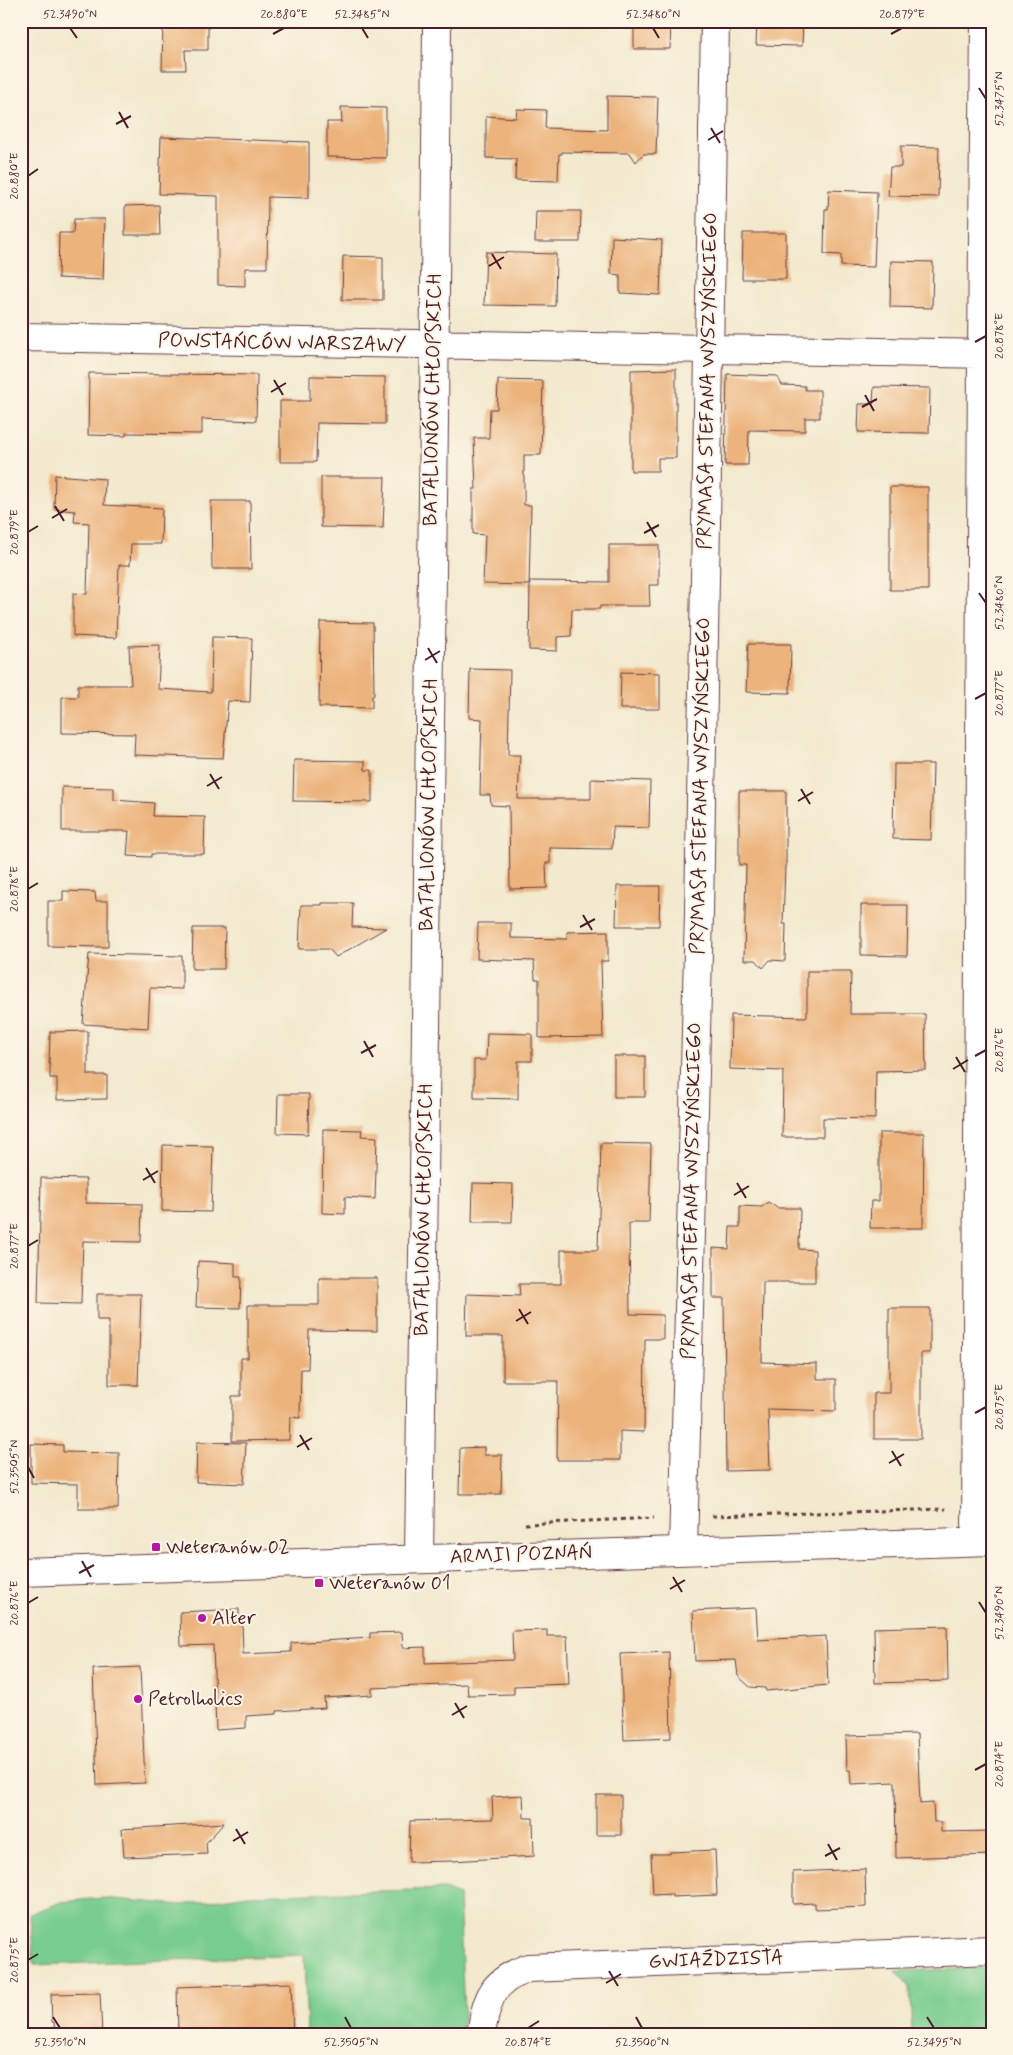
<svg xmlns="http://www.w3.org/2000/svg" width="1013" height="2055" font-family="Mynerve,sans-serif">
<style>
.green{fill:#79cd8f;stroke:#62765d}
.building{fill:#ecb37c}
.lines{fill:none;stroke-linecap:round;stroke-linejoin:round}
.minor-casing{stroke:#633d43;stroke-width:30}
.tertiary-casing{stroke:#633d43;stroke-width:30}
.path{stroke:#633d43;stroke-width:3;stroke-dasharray:4 4;stroke-linecap:butt}
.minor{stroke:#fff;stroke-width:28}
.tertiary{stroke:#fff;stroke-width:28}
.ticks{fill:none;stroke:#4a1f2b;stroke-width:2}
.poi-dot{fill:#b5179e;stroke:#fcf5e5;stroke-width:2}
.labels{text-anchor:middle;dominant-baseline:central;stroke-width:4;stroke-linejoin:round;paint-order:stroke}
.street-label{font-size:20px;fill:#4a1f2b;stroke:#fcf5e5}
.poi-label{font-size:20px;fill:#4a1f2b;stroke:#fcf5e5;text-anchor:start}
.neatline{fill:none;stroke:#4a1f2b;stroke-width:2}
.ticks-label{font-size:12px;text-anchor:middle;fill:#4a1f2b}
</style>
<rect width="100%" height="100%" fill="#fcf5e5"/>
<filter id="ink" filterUnits="userSpaceOnUse"><feTurbulence type="fractalNoise" baseFrequency=".02" numOctaves="2"/><feDisplacementMap in="SourceGraphic" scale="10" xChannelSelector="R" yChannelSelector="G"/><feConvolveMatrix kernelMatrix="1 2 1 2 8 2 1 2 1" color-interpolation-filters="sRGB"/></filter>
<filter id="wash" filterUnits="userSpaceOnUse"><feTurbulence type="fractalNoise" baseFrequency=".0096" numOctaves="4" result="noise"/><feDisplacementMap in="SourceGraphic" scale="20" xChannelSelector="R" yChannelSelector="G"/><feGaussianBlur stdDeviation="1.12" result="paint"/><feColorMatrix in="noise" values="0 0 0 0 0 0 0 0 0 0 0 0 0 0 0 0 0 1.4 0 .05"/><feComposite in="paint" operator="in"/></filter>
<g filter="url(#wash)">
<rect width="100%" height="100%" fill="#f2e9ce"/>
<path class="green" d="M 444,1889 L 459,1895 L 464,2014 L 460,2034 L 307,2034 L 304,1955 L 34,1965 L 30,1914 L 61,1902 L 102,1898 L 182,1905 L 248,1895 Z
M 992,1968 L 992,2034 L 912,2034 L 910,1987 L 896,1971 Z"/>
<g id="blocks">
<path class="building" d="M 163,21 L 208,21 L 208,50 L 185,50 L 186,70 L 162,70 Z
M 634,21 L 671,21 L 670,49 L 634,49 Z
M 757,21 L 803,21 L 802,46 L 756,45 Z
M 607,96 L 658,97 L 656,154 L 643,154 L 636,162 L 630,153 L 562,152 L 562,154 L 559,154 L 558,181 L 515,180 L 516,159 L 486,158 L 486,116 L 516,118 L 517,109 L 546,110 L 545,128 L 607,130 Z
M 341,107 L 386,108 L 386,158 L 327,157 L 327,122 L 342,122 Z
M 161,137 L 309,142 L 309,198 L 268,197 L 267,268 L 245,268 L 245,286 L 218,285 L 218,196 L 159,194 Z
M 901,146 L 939,147 L 938,197 L 888,196 L 890,167 L 901,167 Z
M 829,190 L 877,192 L 874,267 L 841,266 L 841,255 L 824,254 L 825,209 L 828,209 Z
M 159,205 L 160,235 L 125,235 L 125,206 Z
M 536,211 L 581,211 L 580,242 L 535,242 Z
M 74,219 L 105,219 L 103,280 L 58,278 L 59,233 L 73,233 Z
M 743,233 L 786,233 L 786,279 L 742,279 Z
M 612,237 L 662,240 L 660,295 L 620,293 L 620,275 L 611,274 Z
M 486,252 L 556,254 L 555,306 L 484,305 Z
M 343,256 L 383,257 L 383,300 L 342,300 Z
M 891,261 L 933,262 L 932,308 L 890,307 Z
M 676,369 L 676,458 L 658,458 L 658,471 L 631,471 L 631,370 Z
M 89,373 L 257,375 L 256,421 L 202,419 L 202,434 L 126,433 L 126,436 L 88,435 Z
M 727,374 L 777,376 L 782,385 L 805,386 L 805,390 L 820,390 L 820,418 L 805,418 L 805,431 L 749,430 L 748,465 L 725,465 Z
M 310,376 L 385,377 L 385,424 L 317,423 L 316,462 L 280,462 L 280,401 L 310,401 Z
M 498,380 L 543,381 L 541,455 L 524,455 L 524,505 L 531,505 L 529,585 L 483,584 L 485,535 L 473,534 L 473,489 L 476,489 L 474,438 L 489,438 L 490,409 L 497,409 Z
M 874,387 L 930,388 L 929,433 L 858,432 L 859,404 L 873,404 Z
M 55,475 L 105,479 L 104,505 L 162,508 L 161,544 L 131,544 L 130,565 L 119,565 L 116,638 L 73,636 L 73,593 L 87,594 L 89,523 L 74,522 L 75,511 L 54,509 Z
M 321,477 L 385,477 L 383,528 L 321,527 Z
M 890,487 L 928,487 L 928,590 L 890,590 Z
M 211,501 L 250,501 L 251,569 L 212,569 Z
M 609,545 L 659,545 L 659,585 L 649,585 L 650,606 L 600,606 L 600,609 L 572,609 L 571,636 L 557,637 L 557,651 L 529,650 L 530,581 L 609,582 Z
M 320,622 L 373,623 L 374,695 L 372,696 L 372,708 L 319,707 Z
M 212,637 L 252,638 L 250,702 L 228,701 L 223,758 L 134,755 L 135,734 L 62,733 L 62,697 L 78,697 L 78,685 L 131,685 L 129,646 L 160,645 L 158,689 L 211,692 Z
M 748,644 L 791,644 L 790,693 L 746,692 Z
M 470,669 L 510,670 L 508,755 L 520,755 L 518,799 L 591,799 L 591,779 L 650,781 L 649,828 L 613,827 L 612,849 L 550,848 L 550,863 L 546,863 L 547,888 L 510,889 L 509,806 L 491,805 L 490,795 L 480,795 L 482,719 L 469,718 Z
M 621,672 L 660,673 L 660,709 L 620,709 Z
M 294,760 L 365,761 L 365,770 L 372,770 L 372,802 L 293,801 Z
M 894,764 L 933,764 L 931,840 L 893,839 Z
M 62,787 L 114,788 L 114,800 L 154,803 L 153,816 L 205,817 L 204,854 L 151,854 L 151,857 L 127,856 L 129,831 L 62,831 Z
M 739,791 L 786,791 L 786,866 L 785,866 L 783,924 L 786,924 L 785,961 L 770,960 L 763,968 L 756,960 L 744,960 L 746,865 L 739,865 Z
M 617,886 L 660,886 L 659,926 L 616,926 Z
M 63,891 L 95,892 L 96,901 L 108,901 L 108,947 L 48,946 L 48,901 L 63,901 Z
M 322,903 L 353,903 L 352,927 L 386,928 L 336,957 L 329,949 L 299,949 L 301,905 L 322,905 Z
M 861,905 L 908,905 L 907,956 L 861,955 Z
M 478,923 L 511,923 L 511,938 L 567,939 L 567,932 L 608,931 L 608,961 L 601,961 L 603,1037 L 539,1038 L 539,979 L 535,979 L 534,961 L 477,959 Z
M 193,928 L 225,928 L 224,969 L 192,969 Z
M 89,954 L 182,956 L 182,989 L 150,988 L 148,1028 L 83,1024 Z
M 807,971 L 851,971 L 850,1014 L 925,1014 L 926,1070 L 876,1071 L 875,1119 L 823,1118 L 823,1137 L 782,1137 L 783,1071 L 730,1069 L 731,1015 L 807,1017 Z
M 88,1031 L 88,1075 L 107,1075 L 107,1099 L 57,1100 L 57,1078 L 50,1078 L 50,1064 L 49,1064 L 50,1032 Z
M 487,1033 L 532,1034 L 532,1061 L 518,1061 L 518,1099 L 474,1098 L 474,1060 L 486,1060 Z
M 614,1056 L 645,1056 L 645,1097 L 614,1097 Z
M 278,1094 L 309,1094 L 308,1134 L 277,1133 Z
M 323,1129 L 362,1130 L 361,1136 L 377,1137 L 375,1199 L 345,1197 L 345,1214 L 322,1213 Z
M 879,1133 L 924,1133 L 923,1228 L 870,1228 L 871,1201 L 879,1201 Z
M 601,1143 L 651,1144 L 649,1223 L 629,1223 L 630,1314 L 663,1315 L 663,1339 L 645,1339 L 644,1432 L 620,1431 L 620,1460 L 557,1460 L 558,1381 L 503,1381 L 503,1336 L 466,1336 L 467,1294 L 520,1296 L 519,1284 L 561,1284 L 561,1250 L 598,1250 Z
M 163,1145 L 213,1146 L 211,1212 L 162,1211 Z
M 41,1178 L 86,1179 L 86,1203 L 142,1204 L 141,1242 L 83,1241 L 81,1304 L 38,1303 Z
M 473,1183 L 513,1184 L 512,1222 L 472,1222 Z
M 768,1202 L 777,1208 L 800,1208 L 799,1249 L 815,1250 L 815,1282 L 763,1282 L 762,1362 L 817,1364 L 817,1379 L 836,1379 L 836,1411 L 768,1409 L 770,1470 L 726,1471 L 724,1298 L 713,1298 L 713,1248 L 729,1249 L 730,1227 L 740,1227 L 740,1206 L 762,1207 Z
M 198,1261 L 235,1263 L 235,1277 L 241,1277 L 240,1308 L 196,1307 Z
M 319,1278 L 377,1278 L 377,1331 L 309,1330 L 308,1369 L 301,1369 L 300,1418 L 290,1417 L 289,1440 L 232,1441 L 232,1396 L 241,1396 L 241,1358 L 248,1358 L 248,1305 L 319,1305 Z
M 97,1294 L 141,1294 L 138,1385 L 109,1385 L 109,1320 L 97,1320 Z
M 889,1308 L 930,1308 L 930,1353 L 921,1353 L 921,1439 L 874,1439 L 874,1393 L 889,1393 Z
M 197,1442 L 246,1443 L 244,1484 L 196,1482 Z
M 31,1444 L 63,1445 L 63,1452 L 119,1453 L 118,1509 L 78,1509 L 78,1484 L 31,1483 Z
M 484,1447 L 484,1455 L 502,1455 L 501,1494 L 459,1494 L 460,1448 Z
M 756,1608 L 758,1640 L 826,1636 L 828,1685 L 766,1691 L 765,1688 L 750,1687 L 738,1676 L 736,1660 L 695,1661 L 693,1611 Z
M 239,1609 L 239,1622 L 242,1622 L 243,1654 L 291,1652 L 291,1643 L 370,1638 L 370,1633 L 402,1632 L 403,1648 L 425,1647 L 425,1663 L 513,1660 L 512,1631 L 547,1630 L 547,1636 L 567,1636 L 569,1684 L 514,1686 L 514,1694 L 468,1695 L 467,1684 L 372,1688 L 372,1695 L 324,1698 L 325,1708 L 277,1711 L 277,1714 L 246,1716 L 246,1728 L 216,1730 L 213,1645 L 181,1646 L 180,1612 Z
M 947,1626 L 948,1681 L 875,1683 L 874,1628 Z
M 669,1652 L 671,1738 L 624,1740 L 620,1654 Z
M 140,1667 L 145,1783 L 97,1785 L 93,1669 Z
M 917,1734 L 920,1804 L 933,1803 L 934,1822 L 941,1822 L 941,1832 L 992,1831 L 992,1855 L 896,1858 L 895,1782 L 851,1784 L 850,1770 L 847,1770 L 846,1736 Z
M 523,1795 L 524,1818 L 533,1818 L 534,1856 L 452,1861 L 409,1862 L 410,1821 L 493,1819 L 492,1797 Z
M 596,1795 L 621,1795 L 621,1835 L 596,1835 Z
M 224,1823 L 206,1843 L 207,1854 L 124,1857 L 122,1829 Z
M 715,1850 L 717,1895 L 672,1897 L 672,1894 L 653,1895 L 651,1854 L 670,1854 L 670,1852 Z
M 865,1869 L 866,1907 L 815,1909 L 815,1903 L 793,1904 L 793,1872 Z
M 291,1983 L 293,2034 L 178,2034 L 177,1987 Z
M 100,1993 L 102,2034 L 55,2034 L 54,2022 L 52,2022 L 51,1994 Z"/>
</g>
</g>
<g filter="url(#ink)">
<use href="#blocks" fill-opacity="0" stroke="#633d43" stroke-width="1"/>
<g class="lines">
<g class="minor-casing">
<path id="minor" d="M 21,337 L 992,354
M 976,1541 L 982,353 L 985,21
M 683,1550 L 699,912 L 715,21
M 419,1558 L 434,422 L 437,21
M 481,2034 C 487,1997 492,1981 528,1968 L 992,1950"/>
</g>
<g class="tertiary-casing">
<path id="tertiary" d="M 21,1572 L 992,1541"/>
</g>
<path class="path" d="M 712,1516 L 946,1509
M 525,1524 L 654,1518"/>
<use href="#minor" class="minor"/>
<use href="#tertiary" class="tertiary"/>
</g>
</g>
<path class="ticks" d="M 70,28 L 77,38M 362,28 L 368,38M 653,28 L 659,38M 273,34 L 284,28M 891,34 L 902,28M 979,88 L 986,99M 119,112 L 128,128M 116,124 L 131,116M 711,128 L 720,143M 708,140 L 723,131M 28,176 L 38,169M 492,254 L 501,269M 489,266 L 504,257M 975,342 L 986,336M 274,380 L 283,395M 271,392 L 286,383M 865,395 L 874,411M 862,407 L 877,399M 55,506 L 64,521M 52,518 L 67,509M 647,522 L 656,537M 28,532 L 38,526M 644,533 L 659,525M 979,593 L 986,603M 428,648 L 437,663M 425,660 L 440,651M 975,699 L 986,693M 210,774 L 219,789M 207,786 L 222,777M 801,789 L 810,804M 798,801 L 813,792M 28,889 L 38,883M 583,915 L 592,930M 580,927 L 595,919M 364,1041 L 373,1057M 361,1053 L 376,1045M 975,1056 L 986,1050M 956,1057 L 965,1072M 953,1069 L 968,1060M 146,1168 L 155,1183M 143,1180 L 158,1171M 737,1183 L 746,1198M 734,1195 L 749,1186M 28,1246 L 38,1240M 519,1309 L 528,1324M 516,1321 L 531,1312M 975,1413 L 986,1407M 300,1435 L 309,1450M 297,1447 L 312,1438M 892,1451 L 901,1466M 889,1463 L 904,1454M 28,1467 L 34,1478M 82,1561 L 91,1577M 79,1573 L 94,1565M 673,1577 L 682,1592M 670,1589 L 685,1580M 979,1602 L 986,1613M 28,1603 L 38,1597M 455,1703 L 464,1718M 452,1715 L 467,1706M 975,1770 L 986,1764M 236,1829 L 245,1844M 233,1841 L 248,1832M 828,1844 L 837,1860M 825,1856 L 840,1848M 28,1960 L 38,1954M 609,1971 L 618,1986M 606,1983 L 621,1974M 53,2017 L 60,2028M 345,2017 L 351,2028M 636,2017 L 642,2028M 927,2017 L 934,2028M 528,2028 L 539,2021"/>
<g class="poi-dot">
<rect x="151" y="1542" width="10" height="10" rx="2.5"/>
<rect x="314" y="1578" width="10" height="10" rx="2.5"/>
<circle cx="202" cy="1618" r="5"/>
<circle cx="138" cy="1699" r="5"/>
</g>
<g class="labels">
<g class="street-label">
<text transform="translate(282 343) rotate(1)">POWSTAŃCÓW WARSZAWY</text>
<text transform="translate(708 381) rotate(-89)">PRYMASA STEFANA WYSZYŃSKIEGO</text>
<text transform="translate(433 400) rotate(-89)">BATALIONÓW CHŁOPSKICH</text>
<text transform="translate(701 786) rotate(-89)">PRYMASA STEFANA WYSZYŃSKIEGO</text>
<text transform="translate(429 805) rotate(-89)">BATALIONÓW CHŁOPSKICH</text>
<text transform="translate(692 1191) rotate(-89)">PRYMASA STEFANA WYSZYŃSKIEGO</text>
<text transform="translate(424 1210) rotate(-89)">BATALIONÓW CHŁOPSKICH</text>
<text transform="translate(521 1555) rotate(-2)">ARMII POZNAŃ</text>
<text transform="translate(716 1960) rotate(-2)">GWIAŹDZISTA</text>
</g>
<g class="poi-label">
<text x="166" y="1547">Weteranów 02</text>
<text x="329" y="1583">Weteranów 01</text>
<text x="212" y="1618">Alter</text>
<text x="148" y="1699">Petrolholics</text>
</g>
</g>
<rect width="1013" height="2055" fill="none" stroke="#fcf5e5" stroke-width="55"/>
<rect x="28" y="28" width="958" height="2000" class="neatline"/>
<g class="ticks-label">
<text x="70" y="18">52.3490°N</text>
<text x="284" y="18">20.880°E</text>
<text x="362" y="18">52.3485°N</text>
<text x="653" y="18">52.3480°N</text>
<text x="902" y="18">20.879°E</text>
<text transform="translate(999 99) rotate(-90)" y="4">52.3475°N</text>
<text transform="translate(14 176) rotate(-90)" y="4">20.880°E</text>
<text transform="translate(999 336) rotate(-90)" y="4">20.878°E</text>
<text transform="translate(14 532) rotate(-90)" y="4">20.879°E</text>
<text transform="translate(999 603) rotate(-90)" y="4">52.3480°N</text>
<text transform="translate(999 693) rotate(-90)" y="4">20.877°E</text>
<text transform="translate(14 889) rotate(-90)" y="4">20.878°E</text>
<text transform="translate(999 1050) rotate(-90)" y="4">20.876°E</text>
<text transform="translate(14 1246) rotate(-90)" y="4">20.877°E</text>
<text transform="translate(999 1407) rotate(-90)" y="4">20.875°E</text>
<text transform="translate(14 1467) rotate(-90)" y="4">52.3505°N</text>
<text transform="translate(14 1603) rotate(-90)" y="4">20.876°E</text>
<text transform="translate(999 1613) rotate(-90)" y="4">52.3490°N</text>
<text transform="translate(999 1764) rotate(-90)" y="4">20.874°E</text>
<text transform="translate(14 1960) rotate(-90)" y="4">20.875°E</text>
<text x="60" y="2046">52.3510°N</text>
<text x="351" y="2046">52.3505°N</text>
<text x="528" y="2046">20.874°E</text>
<text x="642" y="2046">52.3500°N</text>
<text x="934" y="2046">52.3495°N</text>
</g>
</svg>
